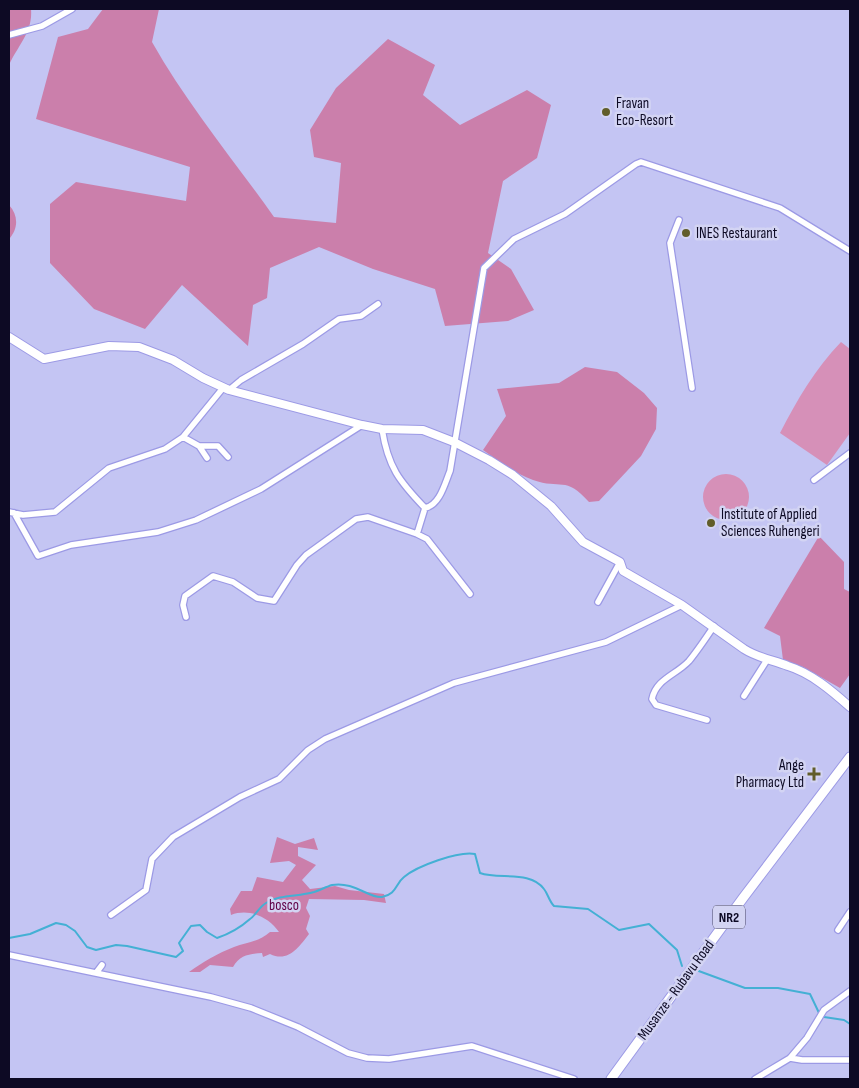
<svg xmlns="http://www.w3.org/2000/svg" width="859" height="1088" font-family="'Sofia Sans Condensed',sans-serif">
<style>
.green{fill:#d690b8}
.forest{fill:#cb7fab}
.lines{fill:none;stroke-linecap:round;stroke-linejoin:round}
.stream{stroke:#44b0d4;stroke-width:2}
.minor-casing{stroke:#9c9ae5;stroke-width:8}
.secondary-casing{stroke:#9c9ae5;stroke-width:10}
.trunk-casing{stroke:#9c9ae5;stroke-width:11}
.minor{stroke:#fff;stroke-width:5.5}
.secondary{stroke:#fff;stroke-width:8}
.trunk{stroke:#fff;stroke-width:9}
.poi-dot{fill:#615d2a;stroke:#d3d4f3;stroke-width:2}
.labels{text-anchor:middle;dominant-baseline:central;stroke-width:5;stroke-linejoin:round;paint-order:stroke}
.shield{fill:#d3d4f3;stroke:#484762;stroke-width:1}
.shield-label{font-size:14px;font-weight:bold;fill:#0d0a24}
.poi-label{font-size:15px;fill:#0d0a24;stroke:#d3d4f3;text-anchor:start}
.park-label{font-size:15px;fill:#610046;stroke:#d3d4f3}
.street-label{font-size:15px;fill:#0d0a24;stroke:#d3d4f3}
</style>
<rect width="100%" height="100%" fill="#c4c5f3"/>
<path class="green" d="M 841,342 L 850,349 L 850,433 L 827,465 L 780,433 C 797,400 815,369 841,342 Z
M703 497a23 23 0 1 1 46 0a23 23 0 1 1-46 0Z"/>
<path class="forest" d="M 9,9 L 31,9 C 33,32 18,45 9,65 Z
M 103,9 L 159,9 L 152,42 C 187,104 233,159 274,217 L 336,223 L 341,163 L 314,157 L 310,130 L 336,88 L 388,39 L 435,65 L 423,95 L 460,125 L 527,90 L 551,105 L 537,158 L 503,181 L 488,253 L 511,269 L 534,310 L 508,321 L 445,326 L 435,289 L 373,269 L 319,247 L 270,268 L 267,298 L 253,305 L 248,346 L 182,285 L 145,329 L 94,309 L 50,263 L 50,204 L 76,182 L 186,201 L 190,167 L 36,119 L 58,37 L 88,29 Z
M 9,205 C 19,216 18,229 9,239 Z
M 585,367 L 617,372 L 644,393 L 657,408 L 656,429 L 641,456 L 599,501 L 589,502 C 565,475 561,490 533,480 C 514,473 499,461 483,450 L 506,416 L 497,389 L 559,383 Z
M 819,536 L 844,562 L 844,589 L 850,592 L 850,674 L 840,688 L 803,667 L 783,660 L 780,636 L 764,628 Z
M 277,837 L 295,844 L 314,838 L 318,850 L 298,847 L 298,856 L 316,865 L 302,880 L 310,889 L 335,886 L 349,890 L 384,894 L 386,903 L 364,900 L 309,899 L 306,908 L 310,916 L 306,929 L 309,934 C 299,947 288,963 270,954 L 263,957 L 262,953 C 249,954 240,955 233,967 L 210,965 L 200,972 L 189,972 C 203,962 218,953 234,947 C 247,942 259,942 270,932 L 279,932 C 269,917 249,908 231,915 L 230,909 L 241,891 L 252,891 L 257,877 L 283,882 L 296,865 L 289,861 L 270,863 Z"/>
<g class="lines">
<path class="stream" d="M 9,938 L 30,934 L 56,923 L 66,925 L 75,931 L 87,947 L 96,950 L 116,945 L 127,946 L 176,957 L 183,951 L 179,943 L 191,926 L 200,925 L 207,932 L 217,938 C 229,934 241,927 250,919 C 256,915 259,907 266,903 C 281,894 297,897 314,892 C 320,890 326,887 332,885 C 354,881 370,899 382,897 C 397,894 395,884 404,877 C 417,866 458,851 475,854 L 480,873 C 499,880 530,870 544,889 C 548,894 549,901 554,906 L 588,909 L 619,930 L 649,924 L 677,950 L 682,966
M 696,970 L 745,988 L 778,988 L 810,994 L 820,1015
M 824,1017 L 844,1020 L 850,1024"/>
<g class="minor-casing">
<path id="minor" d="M 9,35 L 42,26 L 72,9
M 679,220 L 670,243 L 692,388
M 229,390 L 241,380 L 303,344 L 339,319 L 361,316 L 378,304
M 382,429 C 388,467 399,481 425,508 L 417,534 L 427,539 L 470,594
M 183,437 L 199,446 L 207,458
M 199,446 L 218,446 L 228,457
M 814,480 L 850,453
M 425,508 C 440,505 445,483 450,471 L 484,268 L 514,239 L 565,214 L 636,164 L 641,162 L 780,208 L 850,251
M 9,512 L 23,515 L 55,512 L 109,468 L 165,449 L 183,437 L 223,388
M 14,513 L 38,556 L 71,545 L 158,532 L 196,520 L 261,489 L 362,425
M 598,602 L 620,562
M 186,617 L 183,605 L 185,596 L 213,576 L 233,582 L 257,598 L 274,601 L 297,565 L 306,555 L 356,519 L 368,517 L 417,534
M 744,696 L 767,660
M 707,720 L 656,705 L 652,699 C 656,679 676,675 689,661 C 698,650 706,638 714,626
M 111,915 L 146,890 L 152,859 L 173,837 L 240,797 L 279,779 L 308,750 L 325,739 L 454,683 L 606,642 L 682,605
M 838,930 L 850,912
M 9,955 L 211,997 L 251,1008 L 298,1027 L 348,1053 L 367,1058 L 389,1059 L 472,1046 L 574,1079
M 96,973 L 102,965
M 790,1058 L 802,1060 L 850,1060
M 755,1079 L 790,1058 L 807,1038 L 824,1010 L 850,991"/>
</g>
<g class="secondary-casing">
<path id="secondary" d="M 9,337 L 44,359 L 109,346 L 139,347 L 173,360 L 203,378 L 229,390 L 362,425 L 382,429 L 423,430 L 454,442 L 489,460 L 513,475 L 551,506 L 583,542 L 620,562 L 623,571 L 682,605 L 744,649 C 758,658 773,660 788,666 C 811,673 832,691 850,707"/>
</g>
<g class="trunk-casing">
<path id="trunk" d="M 611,1079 L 743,898 L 850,757"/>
</g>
<use href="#minor" class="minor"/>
<use href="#secondary" class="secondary"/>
<use href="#trunk" class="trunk"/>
</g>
<g class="poi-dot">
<circle cx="606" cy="112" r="5"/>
<circle cx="686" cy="233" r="5"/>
<circle cx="711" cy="523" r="5"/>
<path d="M811.5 766.5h5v5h5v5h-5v5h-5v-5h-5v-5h5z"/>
</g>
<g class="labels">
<rect class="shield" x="713" y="905.5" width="32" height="23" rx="4"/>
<g class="shield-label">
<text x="729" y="917">NR2</text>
</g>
<g class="poi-label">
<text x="616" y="103">Fravan<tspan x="616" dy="17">Eco-Resort</tspan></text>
<text x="696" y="233">INES Restaurant</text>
<text x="721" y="514">Institute of Applied<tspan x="721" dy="17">Sciences Ruhengeri</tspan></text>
<text x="804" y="765" text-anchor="end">Ange<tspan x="804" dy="17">Pharmacy Ltd</tspan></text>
</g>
<g class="park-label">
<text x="284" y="905">bosco</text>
</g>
<g class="street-label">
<text transform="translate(676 990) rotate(-54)">Musanze - Rubavu Road</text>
</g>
</g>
<rect width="859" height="1088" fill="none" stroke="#0d0a24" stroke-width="20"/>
</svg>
